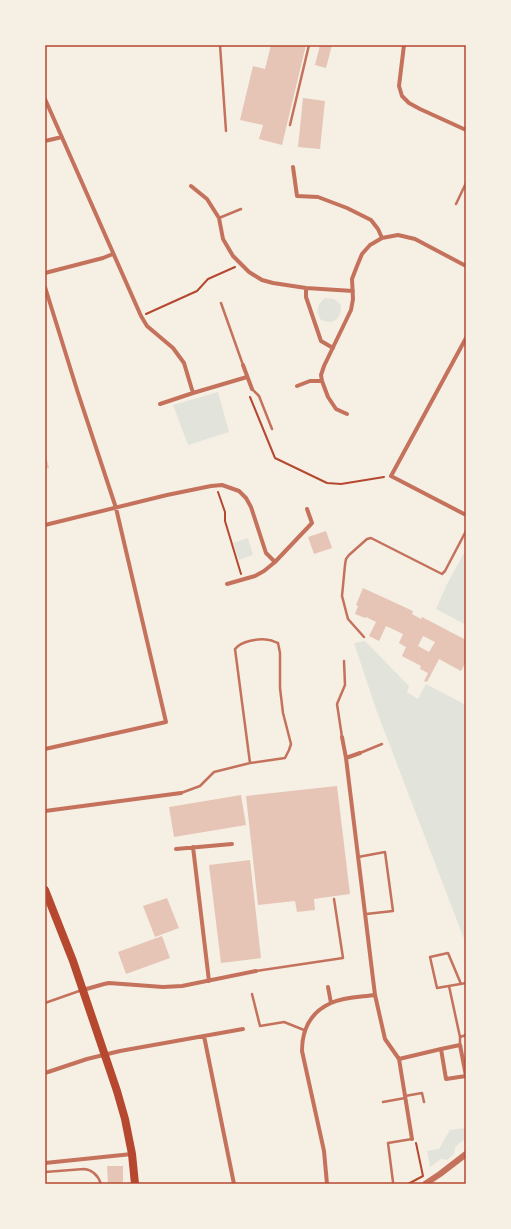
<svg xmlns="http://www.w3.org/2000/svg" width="511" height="1229" font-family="Roboto,sans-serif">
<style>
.green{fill:#e2e4dc}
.building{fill:#e6c5b7;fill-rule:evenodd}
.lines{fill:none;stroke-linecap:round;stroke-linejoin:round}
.path{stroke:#b5482f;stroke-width:2}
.service{stroke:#c5725c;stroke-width:2.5}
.minor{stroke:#c5725c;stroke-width:4}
.tertiary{stroke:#c5725c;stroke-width:6}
.primary{stroke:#b5482f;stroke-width:8}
.neatline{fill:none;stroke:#b5482f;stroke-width:1.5}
</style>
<rect width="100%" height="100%" fill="#f6efe4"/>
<path class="green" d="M 325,298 L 334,299 L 341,305 C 341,320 334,325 321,320 L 317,312 L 319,304 Z
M 218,392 L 229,432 L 188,445 L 173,405 Z
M 248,538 L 253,555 L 239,560 L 233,543 Z
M 466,549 L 466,625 L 436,609 L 447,584 Z
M 365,641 L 409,686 L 407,692 L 418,699 L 426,684 L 466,705 L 466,944 L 377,712 L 354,643 Z
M 466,1128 L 466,1138 L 455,1147 L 454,1154 L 447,1160 L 441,1159 L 430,1167 L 427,1151 L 439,1149 L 450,1130 Z"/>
<path class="building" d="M 271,45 L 306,45 L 282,145 L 259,139 L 263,125 L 240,120 L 253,66 L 265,69 Z
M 320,45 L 332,45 L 326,68 L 315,65 Z
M 303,98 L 325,101 L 320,149 L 298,147 Z
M 45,452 L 49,468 L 45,469 Z
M 326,531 L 332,548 L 314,554 L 308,537 Z
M 363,588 L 413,611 L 412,614 L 421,619 L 422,617 L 466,640 L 466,662 L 461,671 L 439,659 L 427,682 L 424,681 L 428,673 L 420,669 L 421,666 L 402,656 L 406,647 L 399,643 L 403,634 L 386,626 L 379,641 L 369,636 L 376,622 L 366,617 L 365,618 L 355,614 L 358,606 L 356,605 ZM 423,636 L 435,642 L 429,652 L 418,646 Z
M 337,786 L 350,894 L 314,899 L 315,910 L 297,912 L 295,901 L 258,905 L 246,796 Z
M 241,795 L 246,825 L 174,837 L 169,807 Z
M 250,860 L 261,958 L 221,963 L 209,865 Z
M 167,898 L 179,928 L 155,937 L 143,906 Z
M 162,936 L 170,958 L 126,974 L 118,952 Z
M 107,1166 L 123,1166 L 123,1184 L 108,1184 Z"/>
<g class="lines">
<path class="path" d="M 146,314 L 197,291 L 208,279 L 235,267
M 250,397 L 275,458 L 327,483 L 341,484 L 384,477
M 218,492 L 225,512 L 225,521 L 241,574
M 408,1184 L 423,1176 L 416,1143"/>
<path class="service" d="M 220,45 L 226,131
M 290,125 L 309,45
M 456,204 L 466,183
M 219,218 L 241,209
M 221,303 L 243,365
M 252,389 L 259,396 L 272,429
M 364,637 L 348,619 L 342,596 L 345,565 L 346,559 L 349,555 L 367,539 L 371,538 L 442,574 L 445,571 L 466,531
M 342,737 L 337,704 L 345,685 L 344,661
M 360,753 L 382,744
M 181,793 L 200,786 L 214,772 L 250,763 L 285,758 L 289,750 L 291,744 L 283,713 L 280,688 L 280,653 L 278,643 C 275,642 272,640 269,640 C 259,638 241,641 235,649 L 250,763
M 358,857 L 385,852 L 393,911 L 366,914
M 256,971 L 343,958 L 334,899
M 461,984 L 448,953 L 430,957 L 437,988 L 466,983
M 449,986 L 460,1037 L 460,1045
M 252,994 L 260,1026 L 284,1022 L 304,1030
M 45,1003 L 82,990
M 460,1037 L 466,1035
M 405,1096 L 422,1093 L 424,1102
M 383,1102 L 405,1098
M 45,1172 L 84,1169 C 93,1170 98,1175 101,1184
M 393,1182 L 388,1143 L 412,1139"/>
<path class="minor" d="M 404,45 L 399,86 L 402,96 L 409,103 L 420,109 L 466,130
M 45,99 L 141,316 L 147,326 L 173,348 L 184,363 L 193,393 L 247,377
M 45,141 L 62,137
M 293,167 L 297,196 L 318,197 L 347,208 L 371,220 L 378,229 L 382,238
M 191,186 L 207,199 L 219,218 L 223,239 L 233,256 L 249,272 L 262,280 L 273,283 L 306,288 L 353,291
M 45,273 L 103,258 L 113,254
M 45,287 L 78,393 L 116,508 L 166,722 L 45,749
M 306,288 L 306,297 L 321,341 L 333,348
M 466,338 L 391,476 L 466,515
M 243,365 L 252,389
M 297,386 L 310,381 L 322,381
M 160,404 L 193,393
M 347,414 L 336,409 L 328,397 L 322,381 L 321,375 L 324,366 L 351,310 L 353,299 L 352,279 L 357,266 L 362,254 L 370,245 L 382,238 L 398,235 L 415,239 L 466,266
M 45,525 L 167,495 L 211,486 L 222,485 L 239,491 L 246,498 L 251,507 L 266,553 L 275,562
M 227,584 L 255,576 L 264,571 L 275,562 L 312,523 L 307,509
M 342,737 L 346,758 L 375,995 L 385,1039 L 399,1059 L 412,1139
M 346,758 L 360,753
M 45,811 L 181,793
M 193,847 L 209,981
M 176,849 L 232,844
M 328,987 L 331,1003
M 83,990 L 104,984 L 109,983 L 163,987 L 182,986 L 256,971
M 204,1036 L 234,1184
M 460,1045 L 466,1076 L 446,1079 L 441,1049 Z
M 399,1059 L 441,1049
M 45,1073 L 87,1059 L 120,1051 L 243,1029
M 45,1163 L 132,1154
M 327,1184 L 324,1151 L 302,1051 C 302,1029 311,1012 331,1003 C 344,997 361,997 375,995"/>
<path class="tertiary" d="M 425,1184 L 440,1174 L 466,1154"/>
<path class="primary" d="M 45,890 L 73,961 L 117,1091 L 125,1119 L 132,1154 L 135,1184"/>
</g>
<rect width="511" height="1229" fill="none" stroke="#f6efe4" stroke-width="92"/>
<rect x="46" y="46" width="419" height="1137" class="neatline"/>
</svg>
